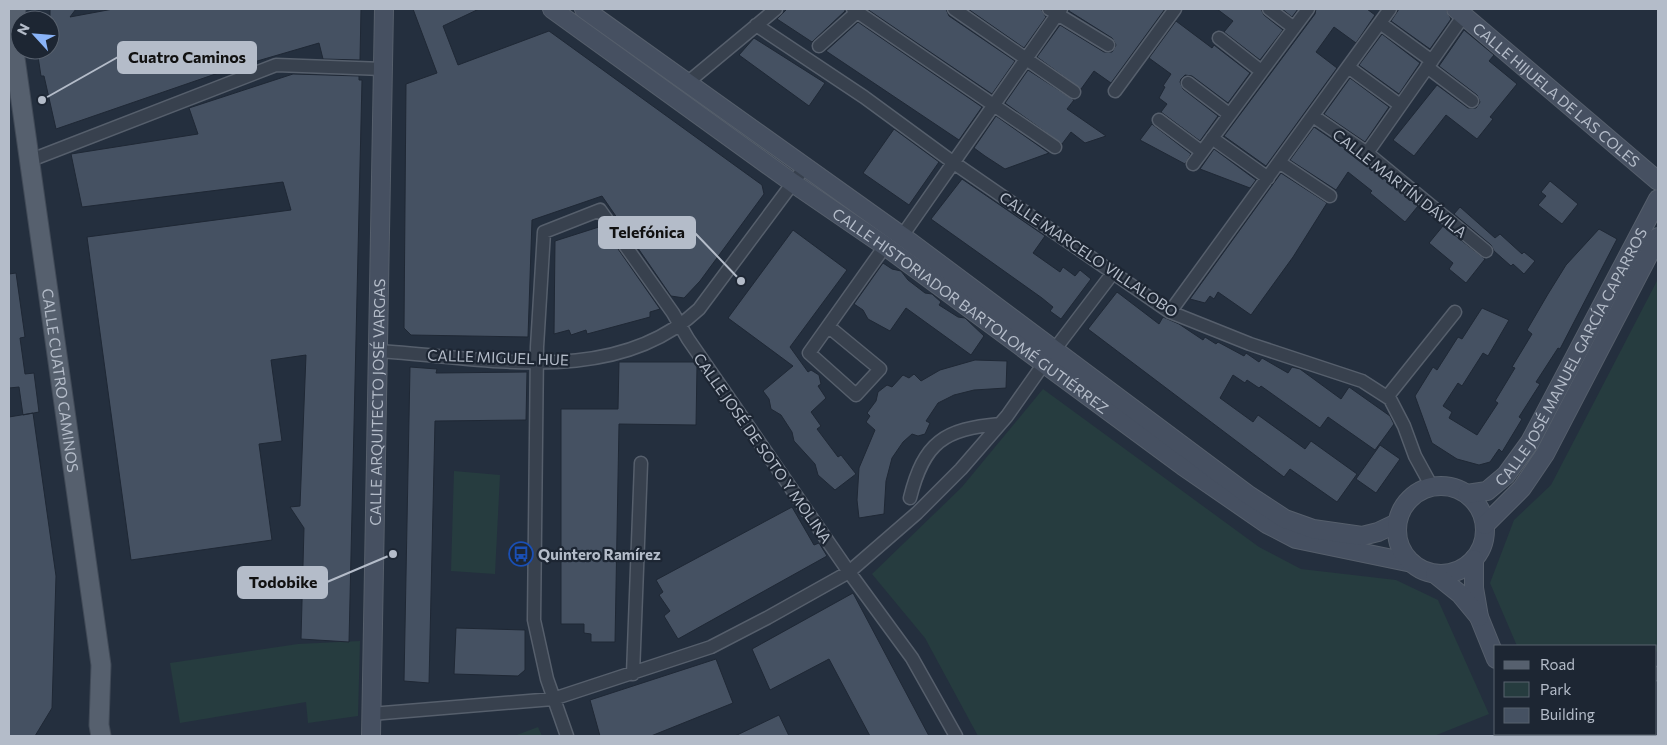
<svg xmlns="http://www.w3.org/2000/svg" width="1667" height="745" font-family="Commissioner,sans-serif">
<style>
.green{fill:#263c3f}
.building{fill:#455162;stroke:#1f2835}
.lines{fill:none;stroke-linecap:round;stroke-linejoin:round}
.street-casing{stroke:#565f6c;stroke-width:15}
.secondary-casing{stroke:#565f6c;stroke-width:20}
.primary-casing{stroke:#414a57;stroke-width:21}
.street{stroke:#38414e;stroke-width:12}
.secondary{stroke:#465061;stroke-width:18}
.primary{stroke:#56606e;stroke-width:19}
.labels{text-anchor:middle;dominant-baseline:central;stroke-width:4.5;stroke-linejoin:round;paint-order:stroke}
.street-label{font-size:15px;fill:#b4bcc9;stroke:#1d2633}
.poi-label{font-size:15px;font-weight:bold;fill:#b4bcc9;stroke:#1d2633;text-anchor:start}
.leader{fill:none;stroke:#b4bcc9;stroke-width:2}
.callout-dot{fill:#b4bcc9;stroke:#1d2633;stroke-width:2}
.callout{fill:#b4bcc9;stroke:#b4bcc9;stroke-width:2}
.callout-label{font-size:16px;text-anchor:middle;font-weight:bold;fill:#111}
</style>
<rect width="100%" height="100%" fill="#242f3e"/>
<path class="green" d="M 1658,279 L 1658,651 L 1656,652 L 1656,646 L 1517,646 L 1490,583 L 1514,520 L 1551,485 Z
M 1043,389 L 1259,547 L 1301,569 L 1396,580 L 1438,600 L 1489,714 L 1434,736 L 978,736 L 925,638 L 872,574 L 962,487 Z
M 454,471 L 500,475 L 495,574 L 451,571 Z
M 360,641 L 358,716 L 308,723 L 306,702 L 180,723 L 170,663 L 298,644 Z
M 538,727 L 542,736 L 514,736 Z"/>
<path class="building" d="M 50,9 L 76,9 L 70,17 L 113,9 L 361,9 L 360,60 L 323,59 L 319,43 L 230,69 L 56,129 L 44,76 L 41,76 L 37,50 L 50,50 Z
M 413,9 L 479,9 L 443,26 L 458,65 L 549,31 L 762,185 L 764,194 L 700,281 L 684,298 L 671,296 L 602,196 L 532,220 L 528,337 L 411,335 L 404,328 L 406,84 L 437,73 Z
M 787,9 L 845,9 L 845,11 L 812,42 L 777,19 Z
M 867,9 L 946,9 L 949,16 L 1015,61 L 992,94 Z
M 968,9 L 1041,9 L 1046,17 L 1024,48 Z
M 1069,9 L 1165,9 L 1111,83 L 1094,71 L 1081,89 L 1037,57 L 1060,25 L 1104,52 L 1112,52 L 1116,45 L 1112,38 L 1069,11 Z
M 1217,9 L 1261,9 L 1264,15 L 1283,30 L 1260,60 L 1224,32 L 1233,21 Z
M 1282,9 L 1298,9 L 1292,17 Z
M 1316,9 L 1367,9 L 1375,15 L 1356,43 L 1334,27 L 1316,52 L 1337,68 L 1266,166 L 1224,136 L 1315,14 Z
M 1399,9 L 1446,9 L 1451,19 L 1430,49 L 1391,21 Z
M 1176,21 L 1212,48 L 1214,45 L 1250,73 L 1228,103 L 1192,76 L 1185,75 L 1181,79 L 1180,82 L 1183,89 L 1218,116 L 1200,141 L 1161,112 L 1167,104 L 1159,98 L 1165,87 L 1163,86 L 1171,74 L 1149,58 Z
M 858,22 L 982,107 L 959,140 L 826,51 Z
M 1464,30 L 1494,55 L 1489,61 L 1517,84 L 1490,117 L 1493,119 L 1477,139 L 1446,115 L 1414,156 L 1393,140 L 1437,85 L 1468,108 L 1476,108 L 1480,102 L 1477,95 L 1439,66 Z
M 1382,34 L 1420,63 L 1399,94 L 1359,65 Z
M 754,38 L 825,83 L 809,106 L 739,55 Z
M 1028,70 L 1074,100 L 1067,109 L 1106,136 L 1085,143 L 1071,132 L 1062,144 L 1005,103 Z
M 293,74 L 359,76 L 359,80 L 362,80 L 349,642 L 301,639 L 304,528 L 290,507 L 300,506 L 306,355 L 271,360 L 282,441 L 259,444 L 272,540 L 131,560 L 87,237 L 291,210 L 283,182 L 82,207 L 71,154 L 198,134 L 189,108 Z
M 1350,78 L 1389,107 L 1365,142 L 1324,114 Z
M 996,116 L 1049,153 L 1005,169 L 985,156 L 974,148 Z
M 1152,124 L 1191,154 L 1185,164 L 1140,140 Z
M 1314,127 L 1362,160 L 1418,206 L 1405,222 L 1370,193 L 1372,191 L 1348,172 L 1336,190 L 1290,160 Z
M 894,129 L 939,162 L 909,205 L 863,173 Z
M 1214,149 L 1256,180 L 1250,188 L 1200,169 Z
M 1281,173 L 1327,203 L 1293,257 L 1251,315 L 1218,292 L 1214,299 L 1210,296 L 1205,303 L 1190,299 Z
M 962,179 L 1045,236 L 1033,253 L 1060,272 L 1063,267 L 1075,276 L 1080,270 L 1091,279 L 1061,319 L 1050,311 L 1053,307 L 1042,298 L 931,219 Z
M 1550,181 L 1578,204 L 1562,224 L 1538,205 L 1546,196 L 1541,192 Z
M 1460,207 L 1495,238 L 1500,234 L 1522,254 L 1524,252 L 1535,261 L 1524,274 L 1513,264 L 1511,266 L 1494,251 L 1491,245 L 1454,214 Z
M 602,226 L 660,309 L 650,312 L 650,317 L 587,334 L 586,330 L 571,335 L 569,330 L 554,334 L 555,241 Z
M 1443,226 L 1485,259 L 1466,283 L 1449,269 L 1453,263 L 1429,243 Z
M 1599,229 L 1617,239 L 1560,349 L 1558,348 L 1536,382 L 1540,384 L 1519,417 L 1522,419 L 1502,452 L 1499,449 L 1490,462 L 1479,465 L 1457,459 L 1432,443 L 1415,396 L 1433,367 L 1437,370 L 1458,337 L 1462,339 L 1482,308 L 1509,320 L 1488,356 L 1483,353 L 1462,386 L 1458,383 L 1443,406 L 1452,412 L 1449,418 L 1477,435 L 1498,403 L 1495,401 L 1515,368 L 1512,367 L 1532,334 L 1527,330 L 1548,294 L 1566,265 Z
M 793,230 L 847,270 L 790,347 L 808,372 L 811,370 L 819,375 L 821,384 L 818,386 L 826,398 L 811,412 L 821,426 L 817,429 L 838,457 L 841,455 L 856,474 L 835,490 L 818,475 L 815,464 L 794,441 L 792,432 L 781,415 L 771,409 L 769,399 L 763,391 L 793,366 L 728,318 Z
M 883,263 L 892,269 L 901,271 L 908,280 L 925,293 L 932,294 L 941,302 L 939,305 L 958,317 L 965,318 L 984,336 L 971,355 L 906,308 L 890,331 L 868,319 L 863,310 L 854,304 Z
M 16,273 L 25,337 L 20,338 L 25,374 L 34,373 L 39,412 L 23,415 L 19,387 L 9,388 L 9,274 Z
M 1117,292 L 1159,324 L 1163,317 L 1179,324 L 1203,340 L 1205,337 L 1216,344 L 1218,342 L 1244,356 L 1246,353 L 1259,362 L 1262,358 L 1288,373 L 1292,367 L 1300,369 L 1341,399 L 1349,387 L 1390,416 L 1394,424 L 1375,450 L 1328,417 L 1320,428 L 1261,386 L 1259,388 L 1247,380 L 1245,383 L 1233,375 L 1220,398 L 1253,422 L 1258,415 L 1305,449 L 1311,441 L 1357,474 L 1337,502 L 1290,469 L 1284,477 L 1088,329 Z
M 975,360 L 1007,361 L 1006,388 L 974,390 L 954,395 L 938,403 L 926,421 L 930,423 L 925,434 L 918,436 L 912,434 L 903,442 L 892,458 L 886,481 L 884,514 L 859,518 L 857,500 L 859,468 L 875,430 L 866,422 L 870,416 L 867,413 L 876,401 L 878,392 L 887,385 L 892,387 L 903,375 L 909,378 L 914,374 L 921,381 L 940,370 Z
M 619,362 L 694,362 L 697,366 L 696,425 L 619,424 L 615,642 L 591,642 L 591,634 L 584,633 L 584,624 L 561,624 L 561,409 L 618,409 Z
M 410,367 L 437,369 L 436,373 L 527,372 L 526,420 L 435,421 L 429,683 L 404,681 Z
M 33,413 L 56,576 L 52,708 L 35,736 L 9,736 L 9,417 Z
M 1380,445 L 1400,459 L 1376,493 L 1356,479 Z
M 792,507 L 814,545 L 819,543 L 827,556 L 678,639 L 664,616 L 670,611 L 659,595 L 663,592 L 656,580 Z
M 853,593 L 929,736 L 870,736 L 829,659 L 770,690 L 752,649 Z
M 456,628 L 525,630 L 525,670 L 518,676 L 454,674 Z
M 716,659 L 733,703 L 651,736 L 600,736 L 590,700 Z
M 779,715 L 789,736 L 735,736 Z"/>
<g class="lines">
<g class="street-casing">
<path id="street" d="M 853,9 L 1055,147
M 954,9 L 1074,92
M 1049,9 L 1108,45
M 1269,9 L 1294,28
M 1380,23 L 1432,61
M 756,25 L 864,97 L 954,163 L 1170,312 L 1250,344 L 1362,381 L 1390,399 L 1404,426 L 1415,456 L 1432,487
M 1219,38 L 1261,71
M 819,46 L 857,12
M 1348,67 L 1400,105
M 1427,67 L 1472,101
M 687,83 L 776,9
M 1188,83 L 1229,114
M 1115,91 L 1175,9
M 1313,116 L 1367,153 L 1486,251
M 1159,120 L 1202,152
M 1212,138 L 1268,178
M 1367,153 L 1464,15
M 31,160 L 276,65 L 383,69
M 1279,162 L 1330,196
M 1193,164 L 1308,9
M 902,236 L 1061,9
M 1170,312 L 1390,9
M 829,327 L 880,369 L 856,395 L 809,353 L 885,246
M 1055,349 L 1112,274
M 378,351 C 483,357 614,389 699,309 L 804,168
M 1387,397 L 1455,312
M 910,498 C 924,442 944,429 1000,424
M 633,674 L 641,463
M 1656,674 L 1658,673
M 371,714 L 553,699 L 711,647 L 767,618 L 849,572 L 917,513 L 961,469 L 1007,416 L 1045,362
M 567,736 L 547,679 L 534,620 L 537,347 L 544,232 L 600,210 L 673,313 L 688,339 L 849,572 L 912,658 L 956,736
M 1505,736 L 1512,734"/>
</g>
<g class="secondary-casing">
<g id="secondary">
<path id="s1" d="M 552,9 L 793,183 L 885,246 L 1183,466 L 1267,524 L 1296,539 L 1412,563"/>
<path d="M 584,9 L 902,236 L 1247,494 L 1285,519 L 1313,529 L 1362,536 L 1378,532 L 1397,523"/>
<path id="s2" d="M 1456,9 L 1658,181"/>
<circle cx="1441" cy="530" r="44"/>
<path id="s3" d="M 1467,494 L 1487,491 L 1506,475 L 1530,442 L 1658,199"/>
<path d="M 1485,525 L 1522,488 L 1545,454 L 1658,237"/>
<path d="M 1474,559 L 1474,588 L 1479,617 L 1496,659"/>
<path d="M 1435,574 L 1460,594 L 1479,617"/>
<path d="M 1526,734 L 1527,736"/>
<path id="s4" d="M 371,736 L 384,9"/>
</g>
</g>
<g class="primary-casing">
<g id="primary">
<path id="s5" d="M 16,9 L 12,37 L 101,665 L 99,725 L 101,736"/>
</g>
</g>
<use href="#street" class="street"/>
<use href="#secondary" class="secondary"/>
<use href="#primary" class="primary"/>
</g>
<defs>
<g id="bus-ring" transform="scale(1.25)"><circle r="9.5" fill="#1d2633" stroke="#1a4fb4" stroke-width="1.5"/><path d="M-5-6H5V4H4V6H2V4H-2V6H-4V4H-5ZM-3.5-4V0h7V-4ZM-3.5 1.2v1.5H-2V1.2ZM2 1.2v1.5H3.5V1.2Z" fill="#1a4fb4"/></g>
</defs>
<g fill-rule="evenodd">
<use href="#bus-ring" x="521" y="554"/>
</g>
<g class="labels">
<g class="street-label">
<text stroke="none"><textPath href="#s2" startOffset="132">CALLE HIJUELA DE LAS COLES</textPath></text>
<text transform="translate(1400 183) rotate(38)">CALLE MARTÍN DÁVILA</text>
<text transform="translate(1089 254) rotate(34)">CALLE MARCELO VILLALOBO</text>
<text stroke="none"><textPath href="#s1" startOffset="516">CALLE HISTORIADOR BARTOLOMÉ GUTIÉRREZ</textPath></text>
<text stroke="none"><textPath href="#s3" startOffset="180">CALLE JOSÉ MANUEL GARCÍA CAPARROS</textPath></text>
<text transform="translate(498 357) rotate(2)">CALLE MIGUEL HUE</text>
<text stroke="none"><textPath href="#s5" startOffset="375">CALLE CUATRO CAMINOS</textPath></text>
<text stroke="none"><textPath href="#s4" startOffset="334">CALLE ARQUITECTO JOSÉ VARGAS</textPath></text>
<text transform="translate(763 448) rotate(55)">CALLE JOSÉ DE SOTO Y MOLINA</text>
</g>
<g class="poi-label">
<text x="538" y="554">Quintero Ramírez</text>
</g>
</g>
<path class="leader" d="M42 100L118 57M741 281L695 233M393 554L327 582"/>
<g class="callout-dot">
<circle cx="42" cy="100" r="5"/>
<circle cx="741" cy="281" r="5"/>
<circle cx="393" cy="554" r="5"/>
</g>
<g class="callout">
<rect x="118" y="42" width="138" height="31" rx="5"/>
<rect x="599" y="217" width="96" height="31" rx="5"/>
<rect x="238" y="567" width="89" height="31" rx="5"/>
</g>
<g class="callout-label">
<text x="187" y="63">Cuatro Caminos</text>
<text x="647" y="238">Telefónica</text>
<text x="283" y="588">Todobike</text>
</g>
<rect width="1667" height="745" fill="none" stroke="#b4bcc9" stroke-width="20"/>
<rect x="1494" y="645" width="162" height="90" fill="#1d2633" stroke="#59626f"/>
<rect x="1504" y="661" width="25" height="8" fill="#56606e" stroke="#59626f"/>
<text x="1540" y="670" font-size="15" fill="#b4bcc9">Road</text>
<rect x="1504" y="682" width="25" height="15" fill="#263c3f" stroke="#59626f"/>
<text x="1540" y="695" font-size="15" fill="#b4bcc9">Park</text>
<rect x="1504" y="708" width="25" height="15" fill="#455162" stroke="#59626f"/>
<text x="1540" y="720" font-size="15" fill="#b4bcc9">Building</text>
<g transform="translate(35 35) rotate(296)"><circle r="24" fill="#1d2633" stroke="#59626f"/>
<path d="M0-4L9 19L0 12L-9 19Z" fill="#8ab4f8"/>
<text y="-8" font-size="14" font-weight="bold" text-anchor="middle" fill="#b4bcc9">N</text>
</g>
</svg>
